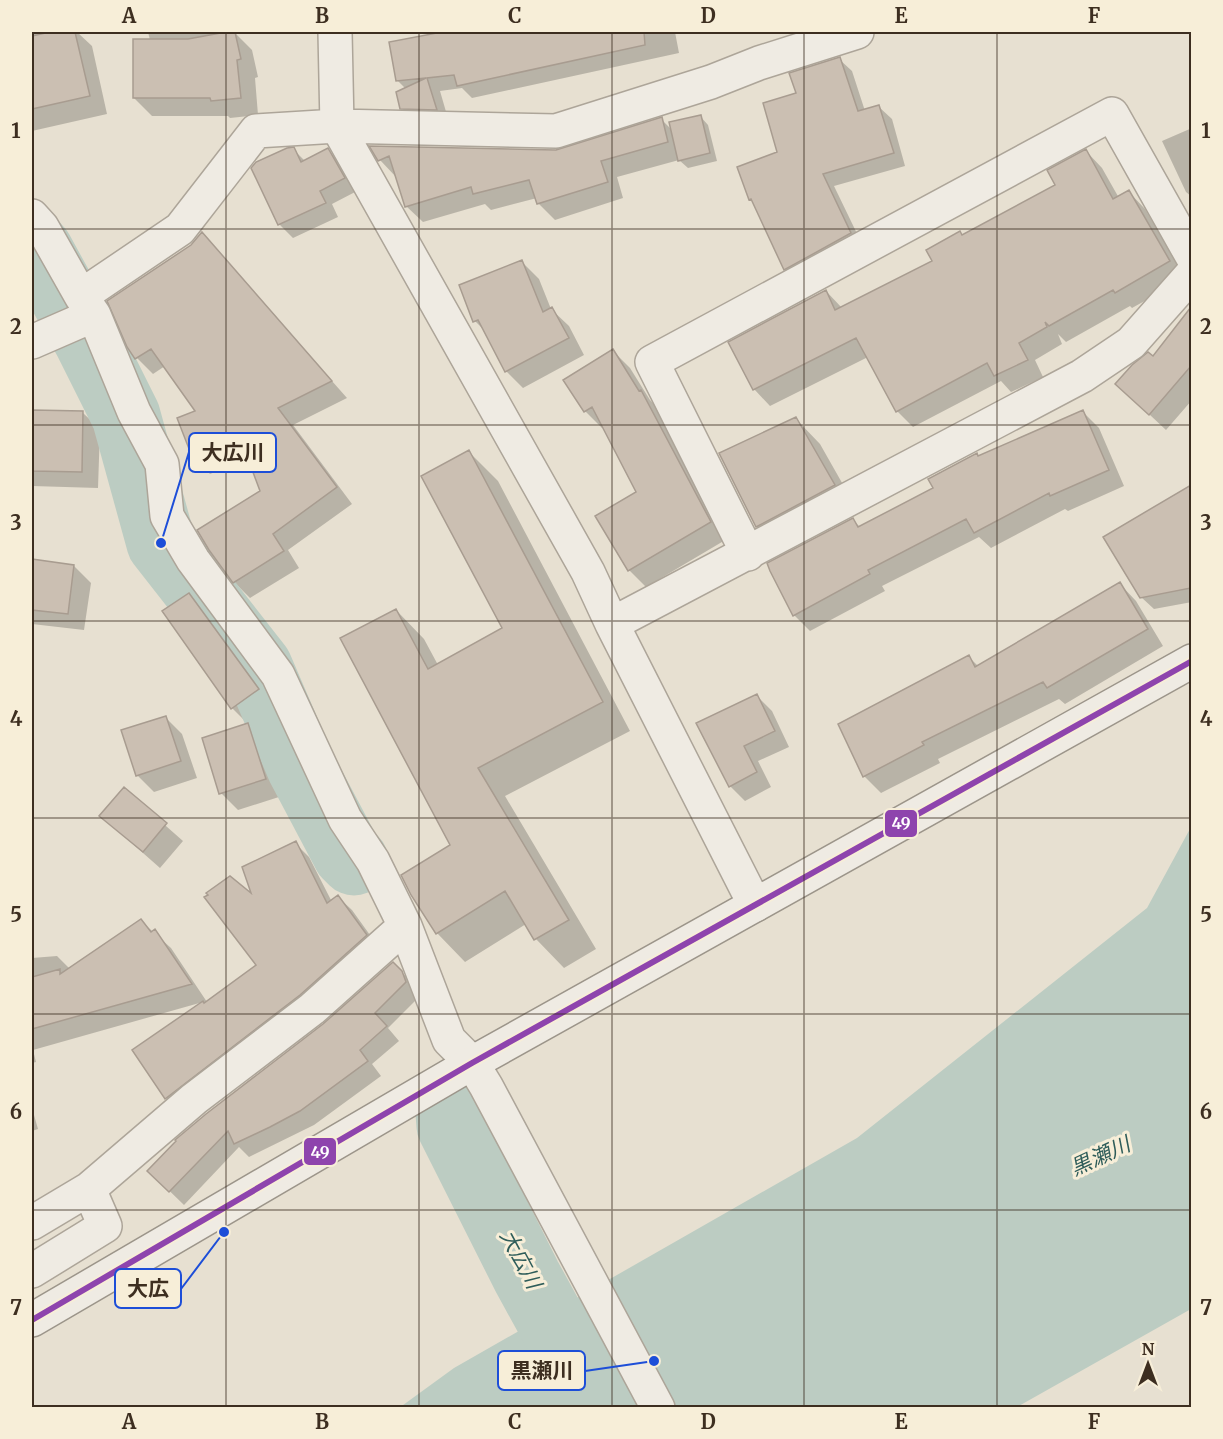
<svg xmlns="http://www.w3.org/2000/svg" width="1223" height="1439" font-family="Merriweather,'Noto Sans JP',serif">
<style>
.water{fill:#bcccc2}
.shadow{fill:#0003}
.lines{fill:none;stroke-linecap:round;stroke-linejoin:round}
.river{stroke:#bcccc2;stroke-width:69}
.building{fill:#cbbfb2;stroke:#a89c90;stroke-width:1.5}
.street-casing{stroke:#ada599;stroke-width:36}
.secondary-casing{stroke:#9c958a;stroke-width:36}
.street{stroke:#efebe3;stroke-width:33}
.secondary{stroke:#efebe3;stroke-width:33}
.bus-1-casing{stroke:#f7eed8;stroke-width:10}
.bus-1{stroke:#8e44ad;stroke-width:6}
.grid{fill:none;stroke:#3d2e20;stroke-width:1.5;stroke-opacity:0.55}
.labels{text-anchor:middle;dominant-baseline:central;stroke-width:6;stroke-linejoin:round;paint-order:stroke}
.water-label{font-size:21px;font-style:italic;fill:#2f5d5a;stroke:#f7eed8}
.leader{fill:none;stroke:#1d4ed8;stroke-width:2}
.callout-dot{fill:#1d4ed8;stroke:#f7eed8;stroke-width:2}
.callout{fill:#f7eed8;stroke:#1d4ed8;stroke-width:2}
.callout-label{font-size:21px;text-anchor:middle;font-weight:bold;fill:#3d2e20}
.line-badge{stroke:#f7eed8;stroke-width:2}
.badge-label{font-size:16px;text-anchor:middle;font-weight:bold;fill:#fff}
.neatline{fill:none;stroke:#3d2e20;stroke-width:2}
.grid-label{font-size:20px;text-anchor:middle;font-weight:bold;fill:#3d2e20}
</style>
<rect width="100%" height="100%" fill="#e7e0d1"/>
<path class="water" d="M 1191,827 L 1191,1309 L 1017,1407 L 399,1408 L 454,1368 L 857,1138 L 1147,908 Z"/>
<path class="shadow" d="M 32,32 L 77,32 L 92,46 L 107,114 L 32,131 Z
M 148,32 L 216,32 L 216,35 L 234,32 L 252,50 L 258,77 L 255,78 L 258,115 L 230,118 L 228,116 L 152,116 L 134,98 L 150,40 Z
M 437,32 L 675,32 L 679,53 L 472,98 L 462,88 L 440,91 L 449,122 L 415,122 L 402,108 L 406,89 L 397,80 L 438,34 Z
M 839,59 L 852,71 L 865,111 L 879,107 L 892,119 L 905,166 L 834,186 L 863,246 L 798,281 L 785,269 L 754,202 L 750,199 L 779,153 L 797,94 Z
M 700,116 L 708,125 L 717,161 L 688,168 L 679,160 L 617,177 L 623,198 L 555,220 L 538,203 L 537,198 L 491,210 L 485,204 L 423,222 L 406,206 L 396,177 L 380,160 L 372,147 L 556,151 L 661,119 L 672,130 Z
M 1192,128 L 1192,197 L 1186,192 L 1162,141 Z
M 293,149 L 305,161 L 328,150 L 341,163 L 357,191 L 332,204 L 338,217 L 293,238 L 280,225 L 253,168 Z
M 1086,151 L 1102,168 L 1119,198 L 1129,192 L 1145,209 L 1186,278 L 1132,308 L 1130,306 L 1066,342 L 1058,334 L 1062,344 L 1035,360 L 1043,377 L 1011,392 L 1001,381 L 913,427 L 897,411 L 868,357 L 770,406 L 754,389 L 826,291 L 842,308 L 935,262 L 960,233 L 963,236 L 1057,185 Z
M 202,234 L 347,398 L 293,425 L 352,504 L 288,550 L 299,568 L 250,598 L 234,582 L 262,492 L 250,458 L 210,474 L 194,458 L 198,412 L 165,366 L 153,374 L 137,358 L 129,346 L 192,246 Z
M 522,262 L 539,279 L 551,309 L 569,326 L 584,355 L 523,388 L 506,371 L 486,332 L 475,321 Z
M 1192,310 L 1192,400 L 1166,430 L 1117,384 L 1153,358 Z
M 613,351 L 630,368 L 650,400 L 658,408 L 727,539 L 646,587 L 629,570 L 638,493 L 604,427 L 602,428 L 585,411 L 565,380 Z
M 32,411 L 83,413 L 100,429 L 98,488 L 32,486 Z
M 1083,412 L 1099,428 L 1124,486 L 1068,511 L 1065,509 L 991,548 L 979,537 L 882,586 L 885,591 L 810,631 L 794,615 L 771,571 L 853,520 L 860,527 L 935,489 L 979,457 Z
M 796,419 L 820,444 L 858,511 L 782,551 L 757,526 Z
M 469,452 L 498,481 L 630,731 L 505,796 L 596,949 L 564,968 L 536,939 L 526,924 L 465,962 L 437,933 L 452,845 L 396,610 L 424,639 L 438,665 L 504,629 Z
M 1186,490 L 1192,495 L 1192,602 L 1154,609 L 1141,597 Z
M 32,561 L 74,566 L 91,583 L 84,630 L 32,624 Z
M 1120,584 L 1136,601 L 1163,646 L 1065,704 L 1059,699 L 938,759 L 940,763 L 881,793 L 864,776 L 969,657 L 979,667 Z
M 189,595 L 206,612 L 275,707 L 249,726 L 265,742 L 282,796 L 238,810 L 221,793 L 204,739 L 249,725 L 232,708 L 164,612 Z
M 757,696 L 772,711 L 789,747 L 758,761 L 771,787 L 745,801 L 730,786 Z
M 165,717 L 182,734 L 197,778 L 154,792 L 137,775 Z
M 124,789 L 183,841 L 160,868 L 101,816 Z
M 295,843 L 309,857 L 332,902 L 338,897 L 352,910 L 380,949 L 180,1112 L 166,1098 L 134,1050 L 203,1002 L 33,1050 L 36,1062 L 32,1063 L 32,958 L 57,956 L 70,969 L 141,921 L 171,948 L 207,1002 L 258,965 L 254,898 Z
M 393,964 L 416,986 L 417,999 L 388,1028 L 399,1041 L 372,1064 L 381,1076 L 314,1125 L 249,1157 L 239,1147 L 184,1205 L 149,1171 L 324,1025 Z
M 32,1108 L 38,1129 L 32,1131 Z"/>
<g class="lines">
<path class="river" d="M 32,243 L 39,251 L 88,340 L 126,416 L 161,543 L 258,667 L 301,767 L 347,854 L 354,861
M 450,1113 L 451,1126 L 527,1277 L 594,1399"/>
</g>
<path class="building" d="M 50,32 L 75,32 L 90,96 L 32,109 L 32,36 Z
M 226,32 L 235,32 L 241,59 L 237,60 L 241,98 L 211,101 L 210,98 L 133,98 L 133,39 L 188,39 Z
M 442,32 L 644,32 L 645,45 L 457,86 L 454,75 L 427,78 L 437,110 L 400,109 L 396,92 L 426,78 L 396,81 L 389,42 Z
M 840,57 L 858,111 L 879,105 L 894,153 L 823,174 L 851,233 L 784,270 L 751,199 L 749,200 L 737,167 L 777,152 L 763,103 L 796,93 L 789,73 Z
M 701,115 L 710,153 L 678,161 L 669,122 Z
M 662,117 L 668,142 L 601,161 L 608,182 L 537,204 L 529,180 L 473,194 L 471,187 L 405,207 L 389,156 L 378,161 L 369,146 L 556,150 Z
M 294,147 L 301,162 L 328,148 L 345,178 L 320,191 L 326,203 L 278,225 L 251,168 L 256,162 L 287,148 Z
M 1086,149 L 1113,199 L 1129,190 L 1170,261 L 1115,293 L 1113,290 L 1049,326 L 1045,322 L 1047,327 L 1019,343 L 1028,360 L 994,376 L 987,363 L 896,412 L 856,338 L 753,390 L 728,342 L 826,290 L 835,310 L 932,261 L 926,250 L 960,231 L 962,235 L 1055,185 L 1047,170 Z
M 202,232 L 332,381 L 278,408 L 337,487 L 273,534 L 284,551 L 233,583 L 209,550 L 197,530 L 260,491 L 241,440 L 193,459 L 177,418 L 195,411 L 151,349 L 135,359 L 127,347 L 107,301 L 191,245 Z
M 522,260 L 543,312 L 552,307 L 569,338 L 505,372 L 478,320 L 473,322 L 459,285 Z
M 1191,307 L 1191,366 L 1149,415 L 1115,384 L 1132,365 L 1148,352 L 1153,356 Z
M 613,349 L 639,391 L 641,390 L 711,522 L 628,571 L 595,516 L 636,492 L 592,407 L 584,412 L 563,380 Z
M 32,410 L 83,411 L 82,472 L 32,471 Z
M 1083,410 L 1109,470 L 1050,496 L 1049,493 L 974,533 L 966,519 L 868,570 L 870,574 L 793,616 L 770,571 L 767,563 L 853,518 L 858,527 L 933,488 L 928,479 L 977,453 L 978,456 Z
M 796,417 L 835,485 L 756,527 L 719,453 Z
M 469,450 L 603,702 L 478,768 L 569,920 L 534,940 L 505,891 L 436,934 L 411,895 L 401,875 L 450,845 L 340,638 L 396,609 L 428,669 L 502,628 L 421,476 Z
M 1191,485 L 1191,588 L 1140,598 L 1103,537 Z
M 32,559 L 74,565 L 68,614 L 32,610 Z
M 1120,582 L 1148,629 L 1047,688 L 1043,682 L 922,742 L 924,745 L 863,777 L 838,724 L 969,655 L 975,667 Z
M 189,593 L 259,689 L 231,709 L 162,611 Z
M 757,694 L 775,731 L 744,746 L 757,772 L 729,787 L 696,723 Z
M 166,716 L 181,761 L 136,776 L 121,730 Z
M 248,723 L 266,779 L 219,794 L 202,738 Z
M 124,787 L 167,823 L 143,852 L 99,816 Z
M 296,841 L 327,903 L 338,895 L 367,935 L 300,995 L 165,1099 L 132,1050 L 203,1001 L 204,1003 L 256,965 L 204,897 L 208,895 L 206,893 L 230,876 L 251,893 L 242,867 Z
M 141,919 L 151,932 L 155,929 L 192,984 L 32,1029 L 32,977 L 60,969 L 60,974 Z
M 393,962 L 402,971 L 406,982 L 375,1013 L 387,1026 L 360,1050 L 368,1061 L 300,1111 L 270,1127 L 234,1144 L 228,1131 L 169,1192 L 147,1171 L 176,1141 L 175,1140 L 206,1114 L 323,1024 Z"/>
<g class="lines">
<g class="street-casing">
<path id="street" d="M 335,32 L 337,126 L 588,572 L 612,624 L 755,905
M 32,216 L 42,227 L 81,296 L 94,315 L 134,412 L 162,464 L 167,516 L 193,560 L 278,675 L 345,819 L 373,861 L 405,926 L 449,1040 L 472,1063 L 486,1086 L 658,1408
M 81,296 L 180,229 L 256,131 L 337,126 L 556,131 L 711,82 L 759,63 L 857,32
M 32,342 L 94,315
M 748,554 L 652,362 L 1112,114 L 1192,256
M 612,624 L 1082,376 L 1131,343 L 1192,274
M 32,1223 L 89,1189 L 194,1099 L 312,1009 L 405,926
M 32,1271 L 105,1226 L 89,1189"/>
</g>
<g class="secondary-casing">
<path id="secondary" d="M 32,1320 L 472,1063 L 1192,661"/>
</g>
<use href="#street" class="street"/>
<use href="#secondary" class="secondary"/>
<g class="bus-1-casing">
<path id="bus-1" d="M 32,1320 L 472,1063 L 1192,661"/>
</g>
<use href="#bus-1" class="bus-1"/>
</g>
<path class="grid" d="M 226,32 L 226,1408M 419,32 L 419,1408M 612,32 L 612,1408M 804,32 L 804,1408M 997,32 L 997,1408M 32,229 L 1192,229M 32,425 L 1192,425M 32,621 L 1192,621M 32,818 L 1192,818M 32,1014 L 1192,1014M 32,1210 L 1192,1210"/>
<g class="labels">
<g class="water-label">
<text transform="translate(1100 1156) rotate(-25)">黒瀬川</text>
<text transform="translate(521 1259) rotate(62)">大広川</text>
</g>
</g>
<path class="leader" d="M161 543L189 452M224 1232L181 1289M654 1361L585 1371"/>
<g class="callout-dot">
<circle cx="161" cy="543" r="6"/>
<circle cx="224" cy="1232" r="6"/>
<circle cx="654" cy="1361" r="6"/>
</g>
<g class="callout">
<rect x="189" y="433" width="87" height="39" rx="6"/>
<rect x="115" y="1269" width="66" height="39" rx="6"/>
<rect x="498" y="1351" width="87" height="39" rx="6"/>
</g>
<g class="callout-label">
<text x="233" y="460">大広川</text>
<text x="148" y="1296">大広</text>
<text x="542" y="1378">黒瀬川</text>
</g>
<g class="line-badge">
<rect x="884" y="809" width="34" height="29" rx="6" fill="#8e44ad"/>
<rect x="303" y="1137" width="34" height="29" rx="6" fill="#8e44ad"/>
</g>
<g class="badge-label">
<text x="901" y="829">49</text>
<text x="320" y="1158">49</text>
</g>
<rect width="1223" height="1439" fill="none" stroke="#f7eed8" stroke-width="66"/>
<g transform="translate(1148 1364)" stroke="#f7eed8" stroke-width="4.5" paint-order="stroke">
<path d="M0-4.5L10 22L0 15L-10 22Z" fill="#3d2e20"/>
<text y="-9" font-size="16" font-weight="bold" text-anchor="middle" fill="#3d2e20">N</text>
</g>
<rect x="33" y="33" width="1157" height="1373" class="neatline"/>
<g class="grid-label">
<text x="129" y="23">A</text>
<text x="322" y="23">B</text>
<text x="515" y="23">C</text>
<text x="708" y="23">D</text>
<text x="901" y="23">E</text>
<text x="1094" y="23">F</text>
<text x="16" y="138">1</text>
<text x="1206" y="138">1</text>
<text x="16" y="334">2</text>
<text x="1206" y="334">2</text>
<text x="16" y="530">3</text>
<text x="1206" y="530">3</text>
<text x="16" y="726">4</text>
<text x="1206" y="726">4</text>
<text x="16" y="922">5</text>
<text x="1206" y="922">5</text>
<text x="16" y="1119">6</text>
<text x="1206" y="1119">6</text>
<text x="16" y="1315">7</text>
<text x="1206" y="1315">7</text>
<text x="129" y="1429">A</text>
<text x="322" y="1429">B</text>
<text x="515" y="1429">C</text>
<text x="708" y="1429">D</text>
<text x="901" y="1429">E</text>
<text x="1094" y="1429">F</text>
</g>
</svg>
